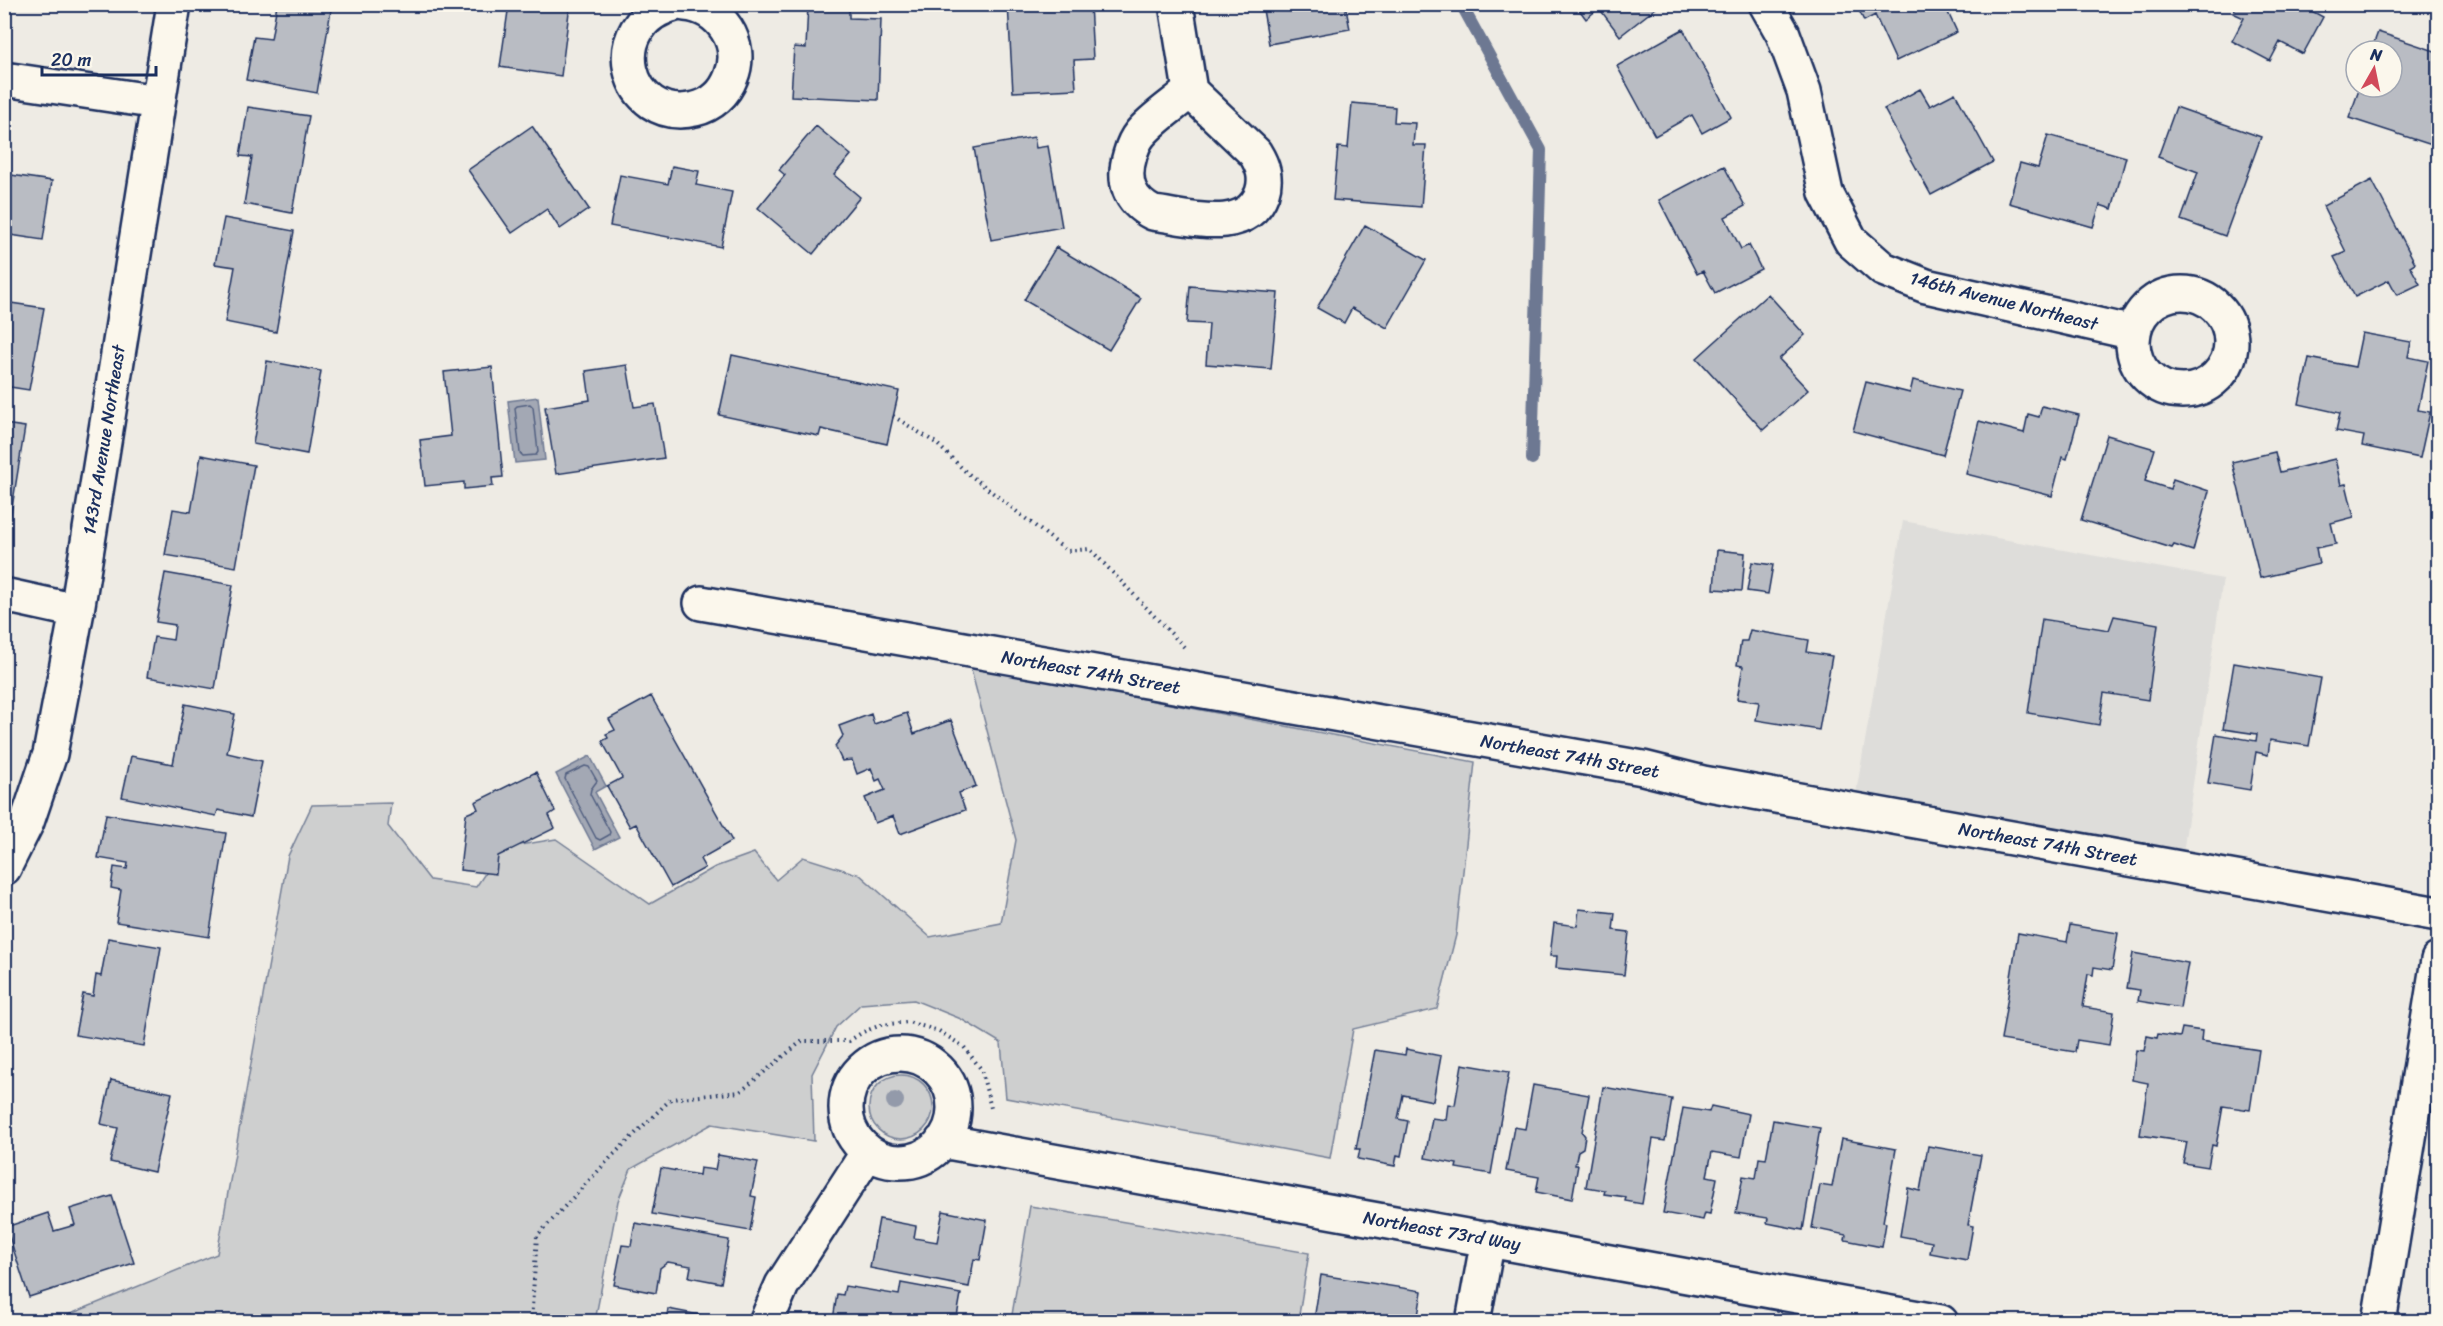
<svg xmlns="http://www.w3.org/2000/svg" width="2443" height="1326" font-family="Sriracha,sans-serif">
<style>
.built{fill:#deddda}
.green{fill:#cecfcf;stroke:#747f96;stroke-width:1.5}
.water{fill:#a3a8b4;stroke:#6d7892;stroke-width:1.5}
.lines{fill:none;stroke-linecap:round;stroke-linejoin:round}
.shore{stroke:#515f80;stroke-width:1.5}
.stream{stroke:#6d7892;stroke-width:12}
.building{fill:#b9bcc3;stroke:#1b2f5e;stroke-width:1.5}
.minor-casing{stroke:#1b2f5e;stroke-width:38}
.primary-casing{stroke:#1b2f5e;stroke-width:38}
.path{stroke:#1b2f5e;stroke-width:4;stroke-dasharray:1.5 4.5;stroke-linecap:butt}
.minor{stroke:#fbf7ec;stroke-width:33}
.primary{stroke:#fbf7ec;stroke-width:33}
.tree{fill:#939aaa}
.labels{text-anchor:middle;dominant-baseline:central;stroke-width:4.5;stroke-linejoin:round;paint-order:stroke}
.street-label{font-size:18px;fill:#1b2f5e;stroke:#fbf7ec}
</style>
<rect width="100%" height="100%" fill="#eeebe4"/>
<filter id="ink" filterUnits="userSpaceOnUse"><feTurbulence type="fractalNoise" baseFrequency=".0167" numOctaves="2"/><feDisplacementMap in="SourceGraphic" scale="12" xChannelSelector="R" yChannelSelector="G"/><feConvolveMatrix kernelMatrix="1 2 1 2 8 2 1 2 1" color-interpolation-filters="sRGB"/></filter>
<g filter="url(#ink)">
<path class="built" d="M 1903,521 L 2223,579 L 2183,853 L 1856,793 Z"/>
<path class="green" d="M 970,666 L 1475,762 L 1456,935 L 1437,1009 L 1353,1029 L 1330,1158 L 1006,1098 L 1001,1043 L 961,1019 L 914,1000 L 861,1004 L 836,1027 L 812,1074 L 814,1141 L 712,1124 L 631,1169 L 618,1201 L 595,1321 L 51,1322 L 217,1254 L 288,856 L 312,805 L 391,803 L 388,826 L 430,880 L 476,887 L 502,848 L 556,839 L 650,904 L 715,867 L 754,853 L 776,880 L 803,857 L 860,875 L 930,937 L 1001,923 L 1016,840 Z
M869 1107a32 32 0 1 1 64 0a32 32 0 1 1-64 0Z
M 1030,1206 L 1309,1253 L 1298,1321 L 1011,1321 Z"/>
<path class="water" d="M 538,397 L 545,460 L 515,463 L 508,401 Z
M 590,756 L 606,786 L 595,792 L 619,837 L 595,849 L 556,774 Z"/>
<g class="lines">
<path class="shore" d="M 530,404 L 533,407 L 538,452 L 536,455 L 523,456 L 520,453 L 515,408 L 517,406 Z
M 585,766 L 589,767 L 597,781 L 591,789 L 590,794 L 610,832 L 609,835 L 600,840 L 596,838 L 565,779 L 566,775 Z"/>
<path class="stream" d="M 1461,4 L 1541,150 L 1532,459"/>
</g>
<path class="building" d="M 277,4 L 332,4 L 317,93 L 246,80 L 254,37 L 271,39 Z
M 509,4 L 570,4 L 561,76 L 500,67 Z
M 808,4 L 849,6 L 849,18 L 881,19 L 878,100 L 791,96 L 794,47 L 806,48 Z
M 1008,4 L 1090,4 L 1093,59 L 1074,60 L 1076,89 L 1013,92 Z
M 1262,4 L 1345,4 L 1350,29 L 1269,44 Z
M 1575,4 L 1661,4 L 1620,36 L 1599,8 L 1586,19 Z
M 1856,4 L 1944,4 L 1957,32 L 1896,61 L 1875,15 L 1864,21 Z
M 2237,4 L 2299,4 L 2323,17 L 2303,54 L 2280,42 L 2270,61 L 2232,41 L 2244,18 L 2233,13 Z
M 1683,29 L 1731,117 L 1702,133 L 1692,115 L 1655,136 L 1617,66 Z
M 2378,32 L 2438,52 L 2438,147 L 2349,118 L 2360,87 L 2392,87 L 2392,51 L 2371,51 Z
M 1920,89 L 1930,106 L 1955,93 L 1993,162 L 1931,195 L 1884,109 Z
M 1352,103 L 1395,107 L 1394,122 L 1415,123 L 1413,145 L 1426,145 L 1421,207 L 1333,200 L 1338,147 L 1348,148 Z
M 248,107 L 309,116 L 292,213 L 244,204 L 252,157 L 240,156 Z
M 2176,107 L 2261,137 L 2225,236 L 2181,220 L 2198,172 L 2158,157 Z
M 532,126 L 589,209 L 560,229 L 547,209 L 512,233 L 468,170 Z
M 816,126 L 851,155 L 834,175 L 860,197 L 813,254 L 758,208 L 785,175 L 779,170 Z
M 2048,135 L 2126,157 L 2112,209 L 2100,205 L 2093,227 L 2009,203 L 2020,163 L 2038,168 Z
M 1034,137 L 1036,148 L 1048,146 L 1062,227 L 991,240 L 974,148 Z
M 672,166 L 699,171 L 696,185 L 732,192 L 721,247 L 610,226 L 620,175 L 668,184 Z
M 1724,166 L 1745,206 L 1725,217 L 1741,249 L 1749,245 L 1761,269 L 1715,293 L 1703,271 L 1697,274 L 1659,200 Z
M 4,174 L 52,181 L 43,240 L 4,234 Z
M 2372,180 L 2415,263 L 2410,266 L 2420,284 L 2397,295 L 2389,280 L 2355,297 L 2334,257 L 2346,252 L 2323,206 Z
M 224,218 L 294,231 L 276,332 L 225,322 L 235,267 L 215,264 Z
M 1365,225 L 1426,260 L 1387,328 L 1352,308 L 1344,323 L 1317,308 Z
M 1056,247 L 1141,298 L 1109,350 L 1024,300 Z
M 1190,286 L 1278,293 L 1271,369 L 1206,364 L 1209,324 L 1187,323 Z
M 1768,294 L 1805,335 L 1779,359 L 1808,390 L 1763,430 L 1697,358 Z
M 4,302 L 44,308 L 29,390 L 4,386 Z
M 2362,333 L 2411,342 L 2408,357 L 2428,361 L 2418,410 L 2430,412 L 2420,458 L 2362,446 L 2364,436 L 2336,431 L 2340,413 L 2299,404 L 2309,358 L 2355,367 Z
M 732,355 L 899,391 L 887,444 L 821,429 L 819,436 L 719,415 Z
M 267,361 L 321,371 L 307,454 L 253,444 Z
M 627,365 L 634,407 L 655,404 L 664,458 L 556,474 L 545,407 L 590,400 L 586,371 Z
M 492,367 L 503,477 L 492,478 L 493,486 L 464,489 L 464,482 L 425,486 L 420,440 L 451,436 L 444,372 Z
M 1913,380 L 1960,391 L 1943,455 L 1853,431 L 1866,382 L 1910,393 Z
M 2042,406 L 2079,415 L 2067,459 L 2062,457 L 2052,496 L 1966,474 L 1979,421 L 2024,433 L 2028,414 L 2039,417 Z
M 4,424 L 25,427 L 10,520 L 4,519 Z
M 2107,435 L 2155,449 L 2145,481 L 2170,489 L 2173,479 L 2209,491 L 2193,551 L 2174,545 L 2172,548 L 2081,520 Z
M 2275,452 L 2280,472 L 2335,459 L 2341,485 L 2346,484 L 2354,517 L 2331,523 L 2336,544 L 2316,548 L 2319,564 L 2260,578 L 2232,462 Z
M 201,455 L 254,465 L 236,567 L 165,555 L 173,509 L 191,512 Z
M 1717,550 L 1745,553 L 1742,591 L 1714,589 Z
M 1752,562 L 1773,565 L 1768,594 L 1747,591 Z
M 165,573 L 233,585 L 215,689 L 147,677 L 154,637 L 173,640 L 175,625 L 156,622 Z
M 2114,616 L 2158,624 L 2148,700 L 2104,693 L 2099,725 L 2028,713 L 2042,619 L 2109,630 Z
M 1750,630 L 1809,640 L 1807,652 L 1832,656 L 1819,730 L 1756,720 L 1759,702 L 1737,699 L 1743,666 L 1737,665 L 1741,641 L 1747,641 Z
M 2234,663 L 2321,678 L 2309,746 L 2270,740 L 2268,755 L 2256,752 L 2250,790 L 2208,783 L 2216,734 L 2256,741 L 2257,734 L 2223,729 Z
M 651,696 L 732,841 L 700,859 L 705,868 L 671,887 L 636,824 L 630,827 L 607,786 L 622,778 L 602,741 L 608,738 L 606,734 L 615,730 L 609,719 Z
M 185,704 L 235,714 L 227,753 L 262,761 L 251,817 L 218,810 L 216,816 L 122,797 L 131,756 L 173,764 Z
M 907,713 L 914,734 L 951,720 L 976,786 L 959,793 L 965,810 L 900,834 L 893,816 L 875,823 L 865,798 L 885,790 L 880,779 L 876,781 L 871,768 L 857,774 L 852,760 L 842,761 L 835,746 L 843,736 L 839,726 L 871,714 L 874,724 Z
M 536,772 L 555,811 L 549,815 L 555,828 L 498,856 L 496,874 L 460,870 L 466,814 L 478,809 L 475,802 Z
M 106,814 L 226,833 L 209,937 L 116,922 L 121,890 L 111,888 L 114,867 L 127,869 L 128,863 L 98,858 Z
M 1579,909 L 1615,913 L 1613,930 L 1629,932 L 1624,975 L 1556,968 L 1557,956 L 1550,956 L 1554,923 L 1577,926 Z
M 2070,925 L 2118,933 L 2112,970 L 2094,967 L 2093,975 L 2088,974 L 2083,1007 L 2114,1012 L 2109,1045 L 2077,1040 L 2075,1052 L 2001,1040 L 2018,933 L 2067,942 Z
M 108,938 L 161,947 L 144,1046 L 75,1035 L 83,994 L 93,996 L 96,975 L 101,976 Z
M 2133,953 L 2188,963 L 2180,1008 L 2138,1001 L 2140,990 L 2127,988 Z
M 2182,1028 L 2202,1031 L 2201,1041 L 2259,1050 L 2250,1110 L 2223,1106 L 2216,1146 L 2212,1145 L 2208,1167 L 2183,1163 L 2187,1142 L 2140,1135 L 2148,1083 L 2132,1080 L 2136,1050 L 2144,1051 L 2147,1036 L 2157,1038 L 2158,1034 L 2180,1037 Z
M 1406,1049 L 1441,1056 L 1433,1101 L 1403,1095 L 1398,1119 L 1408,1121 L 1401,1156 L 1397,1155 L 1395,1166 L 1358,1159 L 1360,1149 L 1356,1149 L 1375,1050 L 1405,1055 Z
M 1462,1064 L 1509,1072 L 1491,1174 L 1456,1168 L 1457,1164 L 1425,1158 L 1432,1118 L 1446,1120 L 1448,1104 L 1455,1105 Z
M 111,1080 L 172,1093 L 154,1172 L 110,1162 L 118,1128 L 101,1124 Z
M 1533,1085 L 1589,1095 L 1582,1132 L 1585,1136 L 1583,1148 L 1578,1151 L 1575,1165 L 1578,1165 L 1572,1199 L 1536,1192 L 1539,1177 L 1506,1171 L 1514,1127 L 1525,1129 Z
M 1603,1087 L 1672,1099 L 1665,1141 L 1653,1139 L 1642,1204 L 1625,1201 L 1626,1197 L 1604,1194 L 1605,1190 L 1586,1187 Z
M 1711,1106 L 1749,1114 L 1741,1157 L 1712,1152 L 1707,1176 L 1717,1178 L 1710,1214 L 1705,1213 L 1703,1220 L 1663,1213 L 1683,1108 L 1709,1112 Z
M 1773,1120 L 1820,1128 L 1803,1230 L 1767,1223 L 1768,1218 L 1736,1213 L 1743,1176 L 1756,1178 L 1759,1158 L 1766,1159 Z
M 1841,1139 L 1896,1149 L 1883,1222 L 1886,1223 L 1882,1247 L 1845,1240 L 1846,1235 L 1812,1228 L 1820,1185 L 1832,1187 Z
M 1928,1146 L 1981,1155 L 1968,1225 L 1973,1226 L 1967,1260 L 1930,1253 L 1932,1242 L 1900,1236 L 1908,1188 L 1920,1191 Z
M 718,1155 L 758,1162 L 751,1196 L 756,1197 L 750,1231 L 652,1214 L 661,1168 L 699,1175 L 700,1168 L 715,1170 Z
M 112,1196 L 134,1263 L 29,1297 L 6,1227 L 48,1213 L 54,1231 L 75,1225 L 70,1209 Z
M 943,1211 L 987,1220 L 980,1260 L 974,1259 L 969,1287 L 870,1268 L 879,1219 L 916,1226 L 914,1238 L 937,1242 Z
M 635,1223 L 729,1240 L 721,1283 L 689,1277 L 691,1266 L 668,1262 L 660,1268 L 656,1293 L 614,1285 L 622,1245 L 631,1246 Z
M 1321,1275 L 1422,1291 L 1417,1322 L 1314,1320 Z
M 901,1283 L 961,1294 L 956,1322 L 833,1320 L 837,1294 L 843,1295 L 845,1286 L 899,1295 Z
M 668,1309 L 705,1316 L 704,1322 L 666,1322 Z"/>
<g class="lines">
<g class="minor-casing">
<path id="minor" d="M 675,4 C 600,22 625,126 695,109 C 712,105 725,93 731,77 C 745,43 720,7 685,4
M 1176,4 L 1190,91 L 1255,153 C 1263,166 1267,178 1262,193 C 1246,236 1188,217 1153,213 C 1129,201 1122,181 1130,155 C 1132,148 1135,140 1140,134 C 1153,118 1174,105 1190,91
M 1766,4 L 1783,34 L 1804,91 L 1826,193 L 1851,241 L 1883,269 L 1926,286 L 2134,333
M 4,79 L 158,102
M2133 342a49 49 0 1 1 98 0a49 49 0 1 1-98 0Z
M 4,595 L 77,611
M 701,603 L 1643,768 L 1703,783 L 2438,914
M 4,868 L 27,822 L 50,754 L 77,611 L 174,4
M846 1108a54 54 0 1 1 108 0a54 54 0 1 1-108 0Z
M 942,1141 L 1941,1322
M 766,1322 L 782,1285 L 868,1152
M 1473,1322 L 1488,1239"/>
</g>
<g class="primary-casing">
<path id="primary" d="M 2379,1322 L 2438,960"/>
</g>
<path class="path" d="M 893,416 L 936,443 L 965,471 L 1067,551 L 1090,549 L 1186,649
M 531,1322 L 537,1236 L 613,1155 L 671,1099 L 740,1092 L 802,1041 L 849,1041 L 863,1032 L 881,1025 L 908,1022 L 939,1031 L 964,1047 L 981,1069 L 992,1112"/>
<use href="#minor" class="minor"/>
<use href="#primary" class="primary"/>
</g>
<circle class="tree" cx="895" cy="1101" r="9"/>
</g>
<g class="labels">
<g class="street-label">
<text transform="translate(2004 301) rotate(14)">146th Avenue Northeast</text>
<text transform="translate(104 440) rotate(-81)">143rd Avenue Northeast</text>
<text transform="translate(1091 672) rotate(10)">Northeast 74th Street</text>
<text transform="translate(1570 756) rotate(10)">Northeast 74th Street</text>
<text transform="translate(2048 844) rotate(10)">Northeast 74th Street</text>
<text transform="translate(1442 1231) rotate(10)">Northeast 73rd Way</text>
</g>
</g>
<rect width="2443" height="1326" fill="none" stroke="#fbf7ec" stroke-width="24"/>
<rect x="12" y="12" width="2419" height="1302" fill="none" stroke="#1b2f5e" stroke-width="2" filter="url(#ink)"/>
<g transform="translate(2374 69) rotate(9)"><circle r="28" fill="#fbf7ec" stroke="#a1a7b3" stroke-width="1.5"/>
<path d="M0-4.5L10 22L0 15L-10 22Z" fill="#d1495b"/>
<text y="-9" font-size="16" font-weight="bold" text-anchor="middle" fill="#1b2f5e">N</text>
</g>
<path d="M42 66v9h114v-9" fill="none" stroke="#1b2f5e" stroke-width="3"/>
<text x="51" y="66" font-size="18" fill="#1b2f5e" stroke="#fbf7ec" stroke-width="4.5" paint-order="stroke">20 m</text>
</svg>
